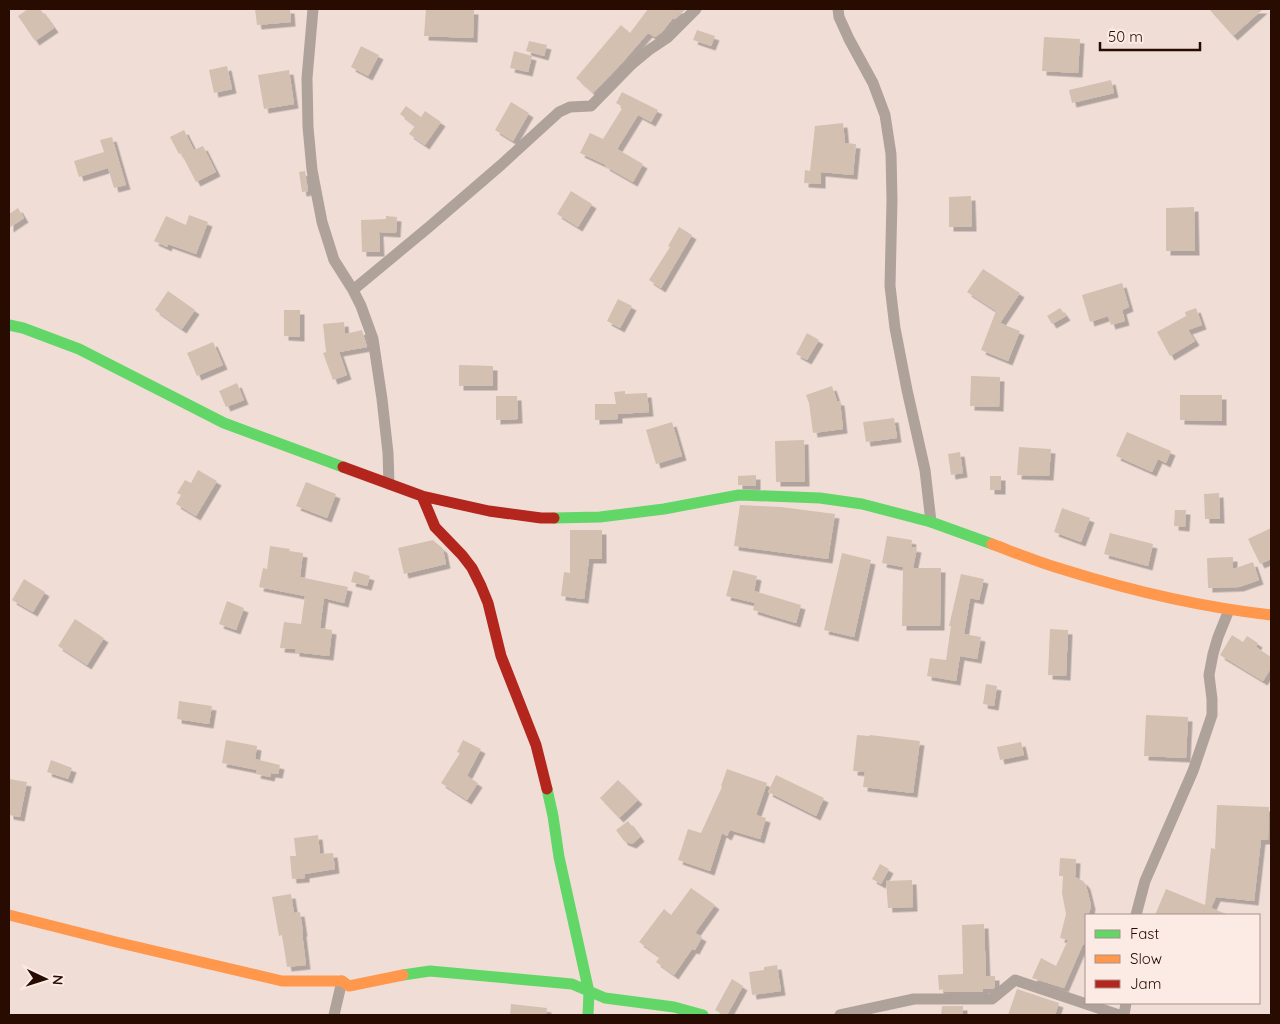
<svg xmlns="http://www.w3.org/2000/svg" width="1280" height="1024" font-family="Quicksand,sans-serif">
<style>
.building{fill:#d3c0b1;filter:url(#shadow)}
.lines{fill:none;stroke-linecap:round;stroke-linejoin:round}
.street{stroke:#afa29a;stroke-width:11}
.fast{stroke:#63d668;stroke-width:11}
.slow{stroke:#ff974d;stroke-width:11}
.jam{stroke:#b3261e;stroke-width:11}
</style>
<defs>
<filter id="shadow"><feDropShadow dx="4.5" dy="4.5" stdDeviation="0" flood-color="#0004"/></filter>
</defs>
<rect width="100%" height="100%" fill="#f0ded6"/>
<path class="building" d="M 28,9 L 40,9 L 54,28 L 35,41 L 18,16 Z
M 255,9 L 290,9 L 291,22 L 257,25 Z
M 426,9 L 474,10 L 473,38 L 424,36 Z
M 648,9 L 686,9 L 675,19 L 673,18 L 662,32 L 655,37 L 648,33 L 621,64 L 593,93 L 576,78 L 621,25 L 630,33 Z
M 1209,9 L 1263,9 L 1233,36 Z
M 697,30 L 715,36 L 711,46 L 693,40 Z
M 1044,37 L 1080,39 L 1078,73 L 1042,71 Z
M 529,41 L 547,45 L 544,56 L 526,51 Z
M 361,46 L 379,55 L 368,76 L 351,67 Z
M 514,51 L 532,56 L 528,72 L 510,68 Z
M 227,66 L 232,89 L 214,93 L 209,70 Z
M 289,70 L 294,104 L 264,109 L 258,75 Z
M 1111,80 L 1114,93 L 1072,103 L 1069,90 Z
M 622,92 L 658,110 L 651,122 L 638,115 L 617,149 L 643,164 L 633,182 L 605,166 L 606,165 L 580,153 L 590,133 L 603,139 L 623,107 L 616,103 Z
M 511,102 L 529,113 L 513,141 L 495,130 Z
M 406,106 L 421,117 L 425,111 L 441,122 L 425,145 L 409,134 L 415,126 L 400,114 Z
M 843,123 L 845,143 L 856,144 L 853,175 L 821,172 L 821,184 L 804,183 L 805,170 L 810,171 L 815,126 Z
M 184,130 L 194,150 L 203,146 L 216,172 L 196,182 L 181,153 L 179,154 L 170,137 Z
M 112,137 L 126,185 L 114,188 L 108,168 L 79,177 L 74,161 L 104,152 L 100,140 Z
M 305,171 L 308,191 L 302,192 L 299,172 Z
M 571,191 L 592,204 L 578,227 L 557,214 Z
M 971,196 L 972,227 L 949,227 L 949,197 Z
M 1194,207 L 1195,251 L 1166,251 L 1166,208 Z
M 18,208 L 24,218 L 9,228 L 9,214 Z
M 189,215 L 208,222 L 196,254 L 168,244 L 167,247 L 154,241 L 166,216 L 186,225 Z
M 386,216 L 397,217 L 396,233 L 379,232 L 380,252 L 362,252 L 361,220 L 386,219 Z
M 679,227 L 692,235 L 661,288 L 649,280 L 670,247 L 668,246 Z
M 983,269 L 1020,293 L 1000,323 L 1020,331 L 1008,361 L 981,350 L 996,311 L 967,292 Z
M 1122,283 L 1129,307 L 1122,310 L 1125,321 L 1111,325 L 1108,316 L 1090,322 L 1082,295 Z
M 168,291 L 195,310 L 182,329 L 155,310 Z
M 618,299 L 632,306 L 620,328 L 607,321 Z
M 1060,308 L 1066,316 L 1052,324 L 1047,316 Z
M 1196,308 L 1202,325 L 1188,330 L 1195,341 L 1170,356 L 1157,332 L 1186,316 L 1185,312 Z
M 284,310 L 300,310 L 300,337 L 284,336 Z
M 344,322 L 345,334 L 362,330 L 367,347 L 339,352 L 347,375 L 333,380 L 323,353 L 326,352 L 323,324 Z
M 807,333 L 819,340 L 807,360 L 796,354 Z
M 213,342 L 223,365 L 197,376 L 187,353 Z
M 459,365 L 493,366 L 493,386 L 459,386 Z
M 971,376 L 1000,377 L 999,407 L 970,406 Z
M 237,383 L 244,400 L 226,407 L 219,391 Z
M 832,386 L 837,401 L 840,401 L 843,429 L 813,433 L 809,403 L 806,395 Z
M 625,391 L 625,394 L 647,393 L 649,412 L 618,414 L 618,419 L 595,420 L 595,404 L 616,404 L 614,392 Z
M 1180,395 L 1222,395 L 1222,421 L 1180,420 Z
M 496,396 L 517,396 L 518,419 L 496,420 Z
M 894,418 L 897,438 L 866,442 L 863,422 Z
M 672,422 L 682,456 L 656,464 L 646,430 Z
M 1127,432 L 1171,451 L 1166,463 L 1158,459 L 1152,472 L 1116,456 Z
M 804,440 L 805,482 L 776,482 L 775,441 Z
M 1019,447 L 1051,449 L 1049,476 L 1017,475 Z
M 960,452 L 963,473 L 951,475 L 948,454 Z
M 198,470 L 217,481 L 196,516 L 176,504 L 181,495 L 177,493 L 185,480 L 191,483 Z
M 756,475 L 756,486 L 738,485 L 738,476 Z
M 990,476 L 1001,476 L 1001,490 L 990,490 Z
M 306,482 L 336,494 L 327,518 L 296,506 Z
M 1219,493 L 1220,519 L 1205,519 L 1204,494 Z
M 740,505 L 781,507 L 835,514 L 828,559 L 734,546 Z
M 1062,508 L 1090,518 L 1081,542 L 1054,532 Z
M 1175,510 L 1186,510 L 1185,527 L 1174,526 Z
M 1271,528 L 1271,559 L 1260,564 L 1248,539 Z
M 570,530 L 602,530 L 602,559 L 589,559 L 584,599 L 561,596 L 564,572 L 570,573 Z
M 1110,533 L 1153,544 L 1148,566 L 1104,554 Z
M 887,536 L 912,540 L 911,547 L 917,548 L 913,568 L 941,568 L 940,626 L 902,626 L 903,567 L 882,563 Z
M 433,540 L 443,549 L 446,564 L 404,574 L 398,548 Z
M 270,546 L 290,549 L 289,551 L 303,553 L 300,577 L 348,587 L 344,603 L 324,598 L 320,628 L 332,630 L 329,656 L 295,652 L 295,649 L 280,648 L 284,622 L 301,624 L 305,596 L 259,587 L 263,568 L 267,569 Z
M 842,553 L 871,560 L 854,637 L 824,630 Z
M 1233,557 L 1233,569 L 1253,562 L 1259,580 L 1239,587 L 1208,588 L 1207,558 Z
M 733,570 L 757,576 L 754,591 L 801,605 L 796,623 L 753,610 L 755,603 L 726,596 Z
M 354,571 L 370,576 L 367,586 L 351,582 Z
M 961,574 L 984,579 L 979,600 L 970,598 L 964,634 L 981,637 L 977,659 L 960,656 L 956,681 L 927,676 L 930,658 L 946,660 L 951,626 L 949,626 Z
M 24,579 L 45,592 L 33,612 L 12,600 Z
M 227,601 L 244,608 L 236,630 L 219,624 Z
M 75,619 L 104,638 L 87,665 L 58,646 Z
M 1050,629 L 1068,630 L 1066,676 L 1048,675 Z
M 1232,635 L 1243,642 L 1247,636 L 1258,643 L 1256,647 L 1271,657 L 1271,668 L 1263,681 L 1220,655 Z
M 986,684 L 997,686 L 994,706 L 983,704 Z
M 179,701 L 212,706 L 209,724 L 177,719 Z
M 1146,715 L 1188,717 L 1186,758 L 1144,756 Z
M 857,735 L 869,736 L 870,735 L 920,741 L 913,793 L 863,787 L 865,772 L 853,771 Z
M 226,740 L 257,746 L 255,759 L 280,765 L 278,774 L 271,773 L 270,777 L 256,774 L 257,770 L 222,763 Z
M 463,740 L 481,749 L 467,776 L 478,783 L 467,800 L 441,783 L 460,753 L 457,752 Z
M 1021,742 L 1024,755 L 1000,760 L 997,747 Z
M 51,760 L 72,768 L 68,779 L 47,772 Z
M 727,769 L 767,783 L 756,815 L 766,818 L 760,839 L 730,830 L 727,836 L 722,833 L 710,871 L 678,860 L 688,829 L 701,833 L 722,787 L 721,786 Z
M 776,775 L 824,798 L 816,816 L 768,792 Z
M 9,779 L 27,782 L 20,817 L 9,815 Z
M 618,780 L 638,800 L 619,818 L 600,798 Z
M 1217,805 L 1269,807 L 1268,840 L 1261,840 L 1254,901 L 1216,897 L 1211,908 L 1229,915 L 1155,915 L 1166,889 L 1205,905 L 1211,848 L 1215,849 Z
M 628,821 L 640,837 L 632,844 L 624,841 L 616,830 Z
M 318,835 L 320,854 L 333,853 L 335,869 L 305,874 L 305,878 L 292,879 L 290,856 L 296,856 L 294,838 Z
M 1060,858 L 1076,859 L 1075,877 L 1083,881 L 1086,885 L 1091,905 L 1090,910 L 1088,915 L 1086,915 L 1086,945 L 1083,944 L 1064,988 L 1032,978 L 1041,958 L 1056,966 L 1068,940 L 1060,938 L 1066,914 L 1062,893 L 1063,876 L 1059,876 Z
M 880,864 L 889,869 L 881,884 L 872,879 Z
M 912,880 L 913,907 L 888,908 L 886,881 Z
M 691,888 L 715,905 L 695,933 L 702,937 L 695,950 L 692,949 L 674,975 L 656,962 L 660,957 L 639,942 L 664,909 L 671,915 Z
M 291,894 L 294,913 L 300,912 L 303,932 L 302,932 L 306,965 L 287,967 L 282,935 L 279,936 L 272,897 Z
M 984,924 L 986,976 L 995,976 L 995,987 L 992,989 L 983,989 L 983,992 L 943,992 L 943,989 L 939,990 L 938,975 L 963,974 L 962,925 Z
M 777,965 L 781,991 L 752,995 L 749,972 L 764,970 L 764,967 Z
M 732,979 L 743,986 L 727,1015 L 724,1015 L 715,1010 Z
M 1017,989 L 1059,1003 L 1055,1015 L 1008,1015 Z
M 511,1004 L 547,1008 L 546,1015 L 510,1015 Z
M 942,1006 L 963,1006 L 963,1015 L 941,1015 Z"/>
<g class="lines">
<path class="street" d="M 313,9 L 307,78 L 308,127 L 312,170 L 322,222 L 334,260 L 353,290 L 361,306 L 373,339 L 382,399 L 388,453 L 389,484
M 838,9 L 839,17 L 849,39 L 873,83 L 885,115 L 891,154 L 892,200 L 890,286 L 895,328 L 907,390 L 925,470 L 931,522
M 353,290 L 429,227 L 501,165 L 559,112 L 570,107 L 591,106 L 632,64 L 649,50 L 667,38 L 696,9
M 1136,915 L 1145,881 L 1193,771 L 1212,715 L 1212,699 L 1209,675 L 1213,654 L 1218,637 L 1229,610
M 334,1015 L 342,981
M 840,1015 L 914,999 L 992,999 L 1015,980 L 1119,1015
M 1124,1015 L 1126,1003"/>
<path class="fast" d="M 9,325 L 23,328 L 79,349 L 224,423 L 343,467
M 554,518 L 600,517 L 664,509 L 739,495 L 820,498 L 862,504 L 931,522 L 992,544
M 547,789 L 553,816 L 559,857 L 589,992 L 588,1015
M 403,975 L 430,971 L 572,984 L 605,998 L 674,1007 L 703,1015"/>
<path class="slow" d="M 992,544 C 1016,553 1040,563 1065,570 C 1132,591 1201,607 1271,615
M 9,915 L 116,942 L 282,981 L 342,981 L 349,986 L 403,975"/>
<path class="jam" d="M 343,467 L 422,496 L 489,511 L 541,518 L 554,518
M 422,496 L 435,527 L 462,555 L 472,568 L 481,586 L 488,603 L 501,656 L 536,745 L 547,789"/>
</g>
<rect width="1280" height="1024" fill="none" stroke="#280c02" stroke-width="20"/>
<rect x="1085" y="914" width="175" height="90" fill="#fcebe4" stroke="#a7928a"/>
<rect x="1095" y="930" width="25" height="8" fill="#63d668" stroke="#a7928a"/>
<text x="1130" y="939" font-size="15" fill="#280c02">Fast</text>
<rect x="1095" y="955" width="25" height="8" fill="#ff974d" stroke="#a7928a"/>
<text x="1130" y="964" font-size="15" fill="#280c02">Slow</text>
<rect x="1095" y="980" width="25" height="8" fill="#b3261e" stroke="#a7928a"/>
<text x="1130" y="989" font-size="15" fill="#280c02">Jam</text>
<g transform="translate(45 979) rotate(94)" stroke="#fcebe4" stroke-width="4" paint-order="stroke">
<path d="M0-4L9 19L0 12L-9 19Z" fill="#280c02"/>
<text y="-8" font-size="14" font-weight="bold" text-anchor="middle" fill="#280c02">N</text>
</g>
<path d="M1100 42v8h100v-8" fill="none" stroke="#280c02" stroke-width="2.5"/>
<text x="1108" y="42" font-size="15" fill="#280c02" stroke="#fcebe4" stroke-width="4" paint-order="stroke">50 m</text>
</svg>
